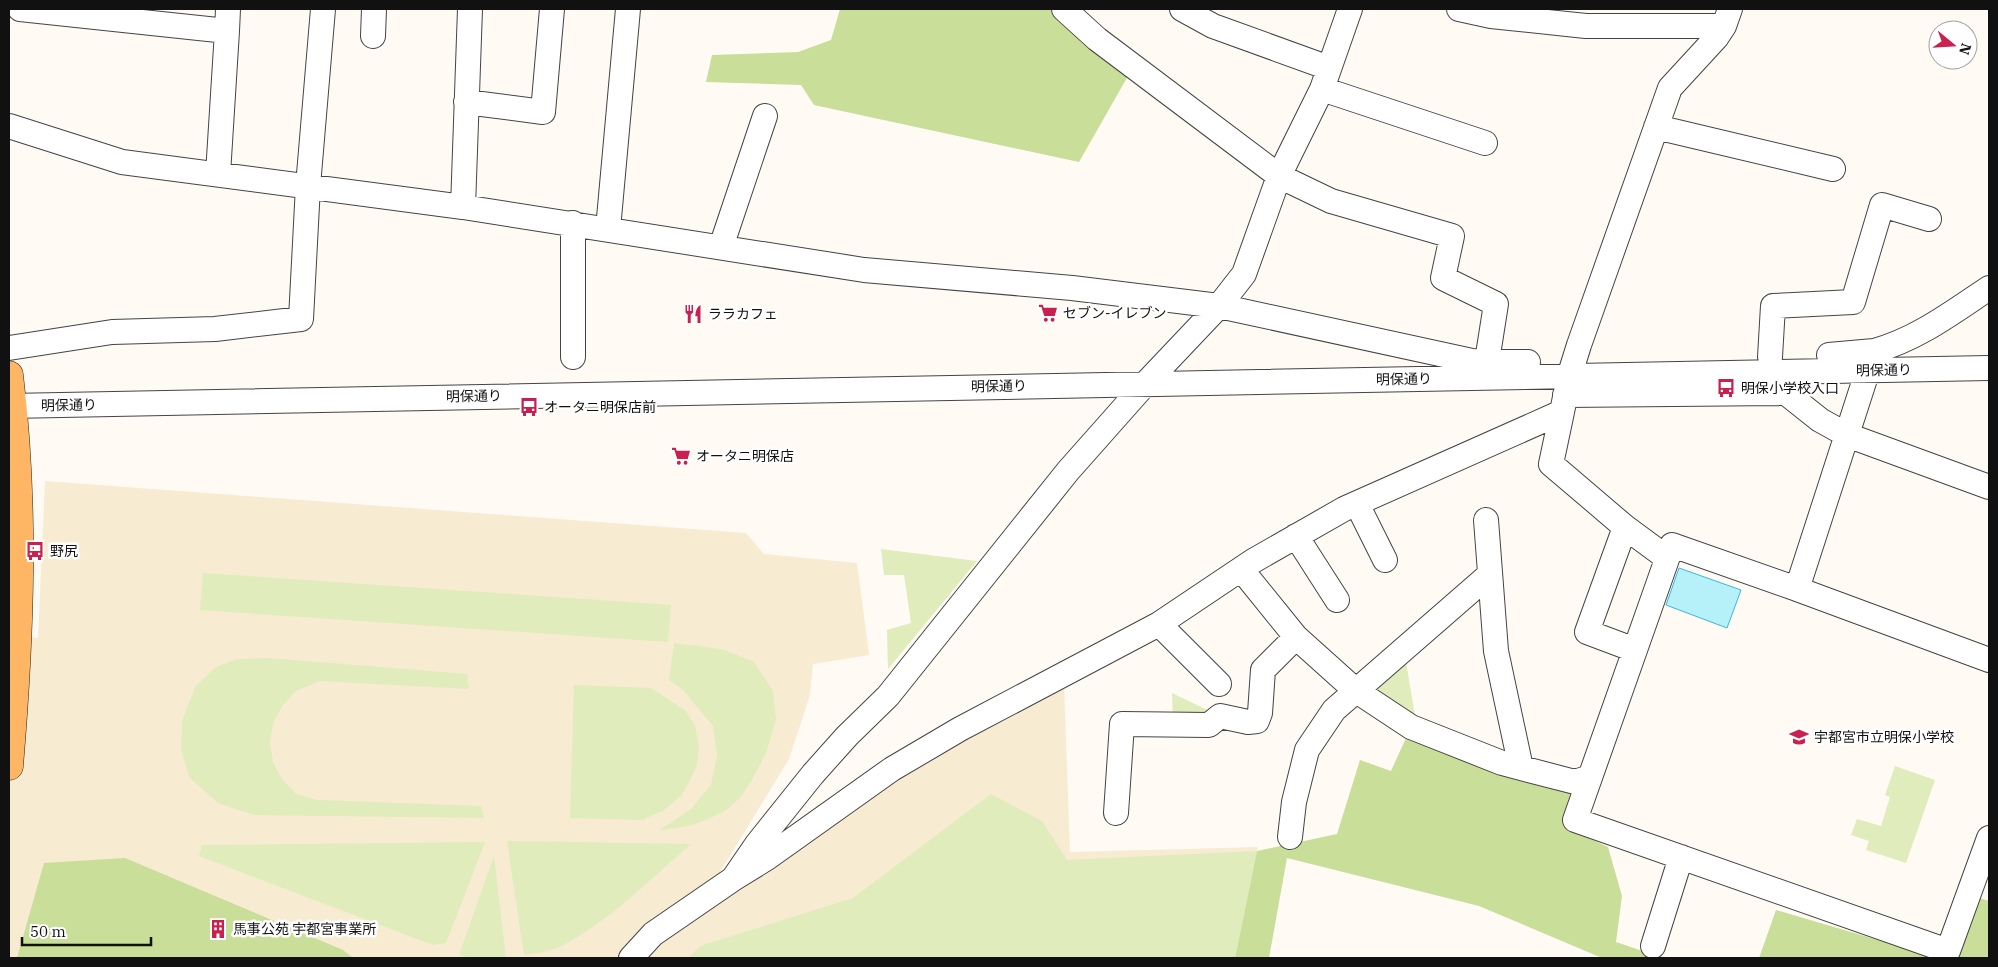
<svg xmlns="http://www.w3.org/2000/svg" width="1998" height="967" font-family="'IBM Plex Serif','Noto Sans JP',serif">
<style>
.farmland{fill:#f7ebd2}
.green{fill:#e0ecbb}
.forest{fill:#c8de99}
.water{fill:#b6f0f9;stroke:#39bad4}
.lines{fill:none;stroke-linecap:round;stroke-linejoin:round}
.minor-casing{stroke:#444;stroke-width:26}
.major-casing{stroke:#222;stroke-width:29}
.minor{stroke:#fff;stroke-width:24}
.major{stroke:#feb665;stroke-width:28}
.labels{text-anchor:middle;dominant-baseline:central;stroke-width:5;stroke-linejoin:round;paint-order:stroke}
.poi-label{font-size:14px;fill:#111;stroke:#fff;text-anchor:start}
.street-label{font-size:14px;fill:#111;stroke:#fff}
</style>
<rect width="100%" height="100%" fill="#fffaf4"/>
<path class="farmland" d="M 45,481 L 746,533 L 764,554 L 857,563 L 869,655 L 813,664 L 810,695 L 789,759 L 720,872 L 737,891 L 938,753 L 1064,686 L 1070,852 L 1258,847 L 1234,958 L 9,958 L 9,634 L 38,638 Z"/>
<path class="green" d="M 881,549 L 977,561 L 888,669 L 887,630 L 911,623 L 904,575 L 884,575 Z
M 203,573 L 671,605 L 668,642 L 200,610 Z
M 674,643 L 722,649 L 754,662 L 773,691 L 776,720 L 766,753 L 752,780 L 740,798 L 725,811 L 708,819 L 692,825 L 658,831 L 691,809 L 711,785 L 717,755 L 713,726 L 683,690 L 669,680 Z
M 1405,656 L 1416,722 L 1373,696 L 1372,685 Z
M 268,658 L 467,674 L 469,689 L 320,681 L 296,691 L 283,705 L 273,723 L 270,743 L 273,762 L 282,779 L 296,794 L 317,800 L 481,806 L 484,818 L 254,815 L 218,803 L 189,777 L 181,749 L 182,721 L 195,687 L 216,667 L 237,659 Z
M 574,685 L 651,688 L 686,711 L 695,726 L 699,747 L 697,765 L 689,782 L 681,796 L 664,810 L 642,820 L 570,818 Z
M 1172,693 L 1220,716 L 1173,725 Z
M 1895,766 L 1935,780 L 1906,863 L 1866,850 L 1869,841 L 1851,835 L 1857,819 L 1881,826 L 1890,797 L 1885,795 Z
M 991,794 L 1042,821 L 1067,860 L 1257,851 L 1235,958 L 688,958 L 700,946 L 853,898 Z
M 507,841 L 691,844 C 653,877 609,921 565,944 C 554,951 537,953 524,955 Z
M 485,842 L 446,943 L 433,945 L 199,856 L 202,845 Z
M 494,856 L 506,958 L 468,958 L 459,955 Z"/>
<path class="forest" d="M 840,9 L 1053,9 L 1128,76 L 1079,162 L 814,105 L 801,85 L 706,82 L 712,55 L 798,52 L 831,40 Z
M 1411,727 L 1575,782 L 1566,827 L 1608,847 L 1622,896 L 1616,942 L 1663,958 L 1602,958 L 1479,906 L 1287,858 L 1269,958 L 1235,958 L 1257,851 L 1337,834 L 1360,760 L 1391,771 Z
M 125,858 L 343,950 L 353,958 L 17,958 L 44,863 Z
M 1976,897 L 1989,901 L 1989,958 L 1952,958 Z
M 1776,910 L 1939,958 L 1759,958 Z"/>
<path class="water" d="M 1679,568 L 1741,590 L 1727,628 L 1666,605 Z"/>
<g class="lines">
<g class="minor-casing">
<path id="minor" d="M 20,9 L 227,31 L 228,9
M 1064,9 L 1097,39 L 1279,176 L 1331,201 L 1452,236 L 1443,278 L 1496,304 L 1487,361
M 1182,9 L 1213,26 L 1329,68
M 1459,9 L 1491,16 L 1586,26 L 1724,26
M 373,36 L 374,9
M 1322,89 L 1485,143
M 466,102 L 543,112 L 552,9
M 9,126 L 122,162 L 463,207 L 864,270 L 1072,288 L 1219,306 L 1472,361 L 1528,362
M 1656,127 L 1833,169
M 218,174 L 227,31
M 463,207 L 470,9
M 608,229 L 628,9
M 721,247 L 765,116
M 1989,288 C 1953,312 1916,340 1874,351 L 1797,589 L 1989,660
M 9,348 L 112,332 L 215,329 L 301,319 L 308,186 L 323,9
M 1829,355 L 1874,351
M 573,357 L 573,223
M 1770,357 L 1773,306 L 1853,302 L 1882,205 L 1929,219
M 1565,395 L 1786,393 L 1820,420 L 1847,435 L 1989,487
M 9,406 L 1989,368
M 1562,412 L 1551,464 L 1625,527 L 1667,558
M 1357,504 L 1385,560
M 1486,520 L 1496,651 L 1521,768
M 1625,527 L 1587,632 L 1635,650
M 1296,536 L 1337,600
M 1797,589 L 1672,545 L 1575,820 L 1948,951 L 1989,838
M 1159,624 L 1219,684
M 1296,637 L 1355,690 L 1411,727 L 1502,763 L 1575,782 L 1590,777
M 1116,813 L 1122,724 L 1209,725 L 1220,716 L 1248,722 L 1257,721 L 1260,713 L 1263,670 L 1296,637 L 1241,569
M 1290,837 L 1294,802 L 1307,750 L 1334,710 L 1489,575
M 733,879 L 767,858 L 892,769 L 960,729 L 1159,624 L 1253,561 L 1344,509 L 1562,412 L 1569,377 L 1579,345 L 1670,88 L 1716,38 L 1724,26 L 1730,9
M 1653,946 L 1681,857
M 631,958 L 653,934 L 733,879 L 757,844 L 813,774 L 847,736 L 888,696 L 1068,471 L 1146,383 L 1219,306 L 1244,274 L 1279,176 L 1322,89 L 1350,9"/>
</g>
<g class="major-casing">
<path id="major" d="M 9,375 C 25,505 20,636 9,766"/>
</g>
<use href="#minor" class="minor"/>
<use href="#major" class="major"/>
</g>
<defs>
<g id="supermarket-bare" transform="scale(1.5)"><path d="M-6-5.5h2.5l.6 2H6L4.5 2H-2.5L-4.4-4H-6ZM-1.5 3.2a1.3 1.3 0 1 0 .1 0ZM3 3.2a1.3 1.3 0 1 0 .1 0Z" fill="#c9204f" stroke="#fff" stroke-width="2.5" paint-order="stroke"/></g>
<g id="restaurant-bare" transform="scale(1.5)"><path d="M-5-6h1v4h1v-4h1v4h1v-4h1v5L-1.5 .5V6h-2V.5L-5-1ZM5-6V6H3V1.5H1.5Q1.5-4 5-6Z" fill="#c9204f" stroke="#fff" stroke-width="2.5" paint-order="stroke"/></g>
<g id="bus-bare" transform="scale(1.5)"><path d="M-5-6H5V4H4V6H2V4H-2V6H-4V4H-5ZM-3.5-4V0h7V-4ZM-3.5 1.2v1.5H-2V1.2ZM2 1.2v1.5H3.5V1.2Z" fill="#c9204f" stroke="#fff" stroke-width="2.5" paint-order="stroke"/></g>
<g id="school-bare" transform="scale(1.5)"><path d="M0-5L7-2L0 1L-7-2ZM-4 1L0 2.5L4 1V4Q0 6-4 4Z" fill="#c9204f" stroke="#fff" stroke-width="2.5" paint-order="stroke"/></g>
<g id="building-bare" transform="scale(1.5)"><path d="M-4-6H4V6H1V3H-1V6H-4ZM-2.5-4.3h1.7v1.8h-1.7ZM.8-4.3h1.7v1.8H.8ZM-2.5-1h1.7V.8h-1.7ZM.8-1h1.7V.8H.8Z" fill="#c9204f" stroke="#fff" stroke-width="2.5" paint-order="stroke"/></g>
</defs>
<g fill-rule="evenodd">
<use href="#supermarket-bare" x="1048" y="313"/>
<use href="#restaurant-bare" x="693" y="314"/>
<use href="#bus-bare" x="1726" y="388"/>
<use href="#bus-bare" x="529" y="407"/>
<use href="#supermarket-bare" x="681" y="456"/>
<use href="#bus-bare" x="35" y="551"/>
<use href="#school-bare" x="1799" y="737"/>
<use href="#building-bare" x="218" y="929"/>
</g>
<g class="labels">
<g class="poi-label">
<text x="1063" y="313">セブン-イレブン</text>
<text x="708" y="314">ララカフェ</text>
<text x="1741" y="388">明保小学校入口</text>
<text x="544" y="407">オータニ明保店前</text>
<text x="696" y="456">オータニ明保店</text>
<text x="50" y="551">野尻</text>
<text x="1814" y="737">宇都宮市立明保小学校</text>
<text x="233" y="929">馬事公苑 宇都宮事業所</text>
</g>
<g class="street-label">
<text transform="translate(1884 370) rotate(-1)">明保通り</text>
<text transform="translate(1404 379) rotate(-1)">明保通り</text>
<text transform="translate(999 386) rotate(-1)">明保通り</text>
<text transform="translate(474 396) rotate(-1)">明保通り</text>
<text transform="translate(69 405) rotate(-1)">明保通り</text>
</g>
</g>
<rect width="1998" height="967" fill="none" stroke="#111111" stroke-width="20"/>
<g transform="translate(1953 45) rotate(108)"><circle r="24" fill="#ffffff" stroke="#a0a0a0"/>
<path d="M0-4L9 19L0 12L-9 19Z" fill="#c9204f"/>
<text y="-8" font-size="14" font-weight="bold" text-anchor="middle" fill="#111111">N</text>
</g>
<path d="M22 937v8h129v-8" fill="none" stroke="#111111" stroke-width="2.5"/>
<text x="30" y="937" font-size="15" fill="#111111" stroke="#ffffff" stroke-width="4" paint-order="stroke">50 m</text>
</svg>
